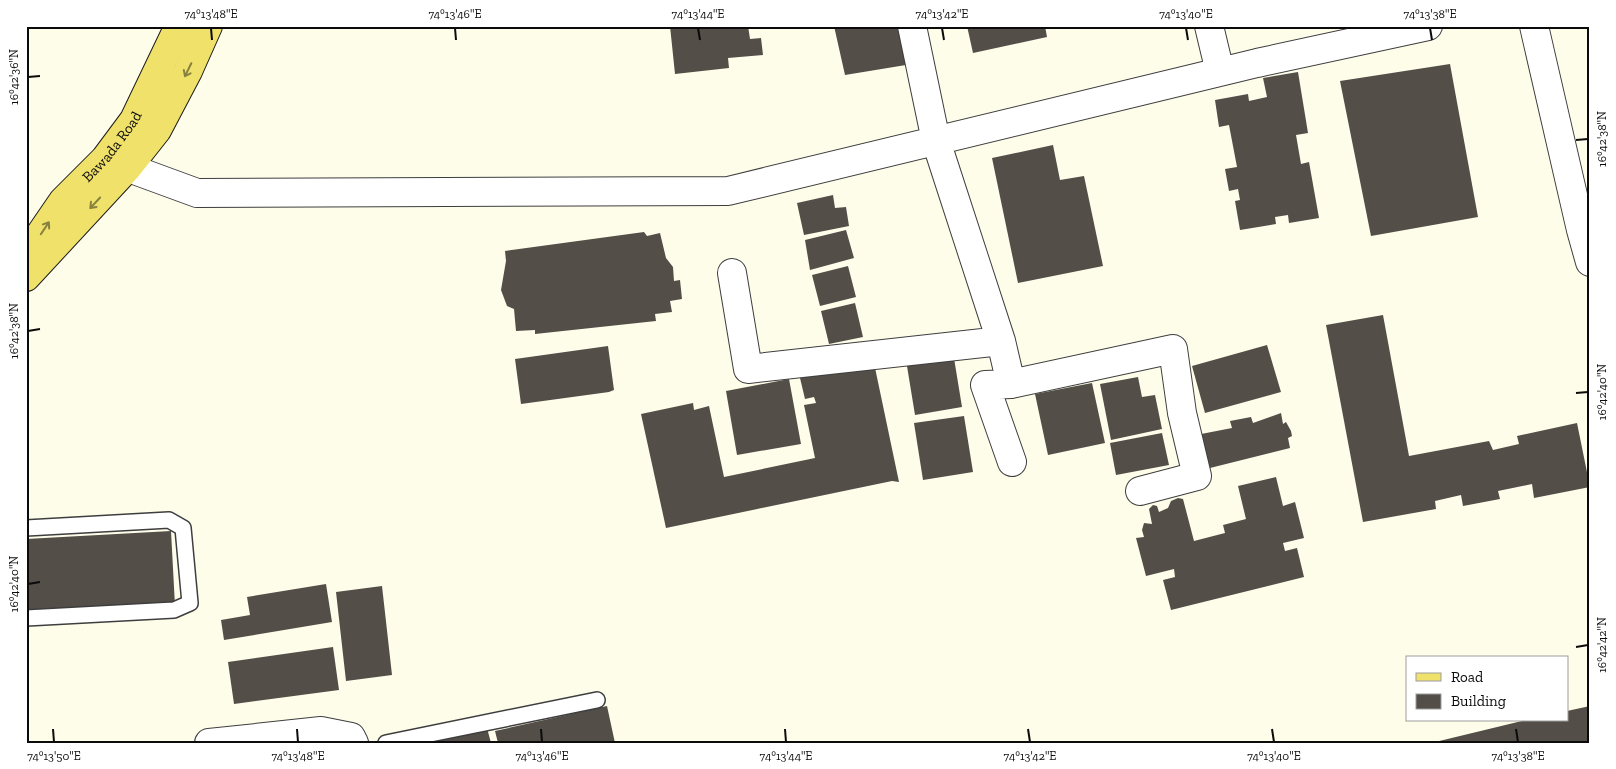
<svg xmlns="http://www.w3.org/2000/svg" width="1616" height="769" font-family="'Zilla Slab',serif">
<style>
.building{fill:#534e48}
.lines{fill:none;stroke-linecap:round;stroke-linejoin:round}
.lane-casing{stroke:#3e3e3e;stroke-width:18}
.street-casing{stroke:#3e3e3e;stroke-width:30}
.primary-casing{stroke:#1c1c1c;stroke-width:30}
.lane{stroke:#fff;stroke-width:15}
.street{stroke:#fff;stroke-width:28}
.primary{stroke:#efe169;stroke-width:28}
.oneway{stroke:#88813f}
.ticks{fill:none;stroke:#0b0b0b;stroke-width:2}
.labels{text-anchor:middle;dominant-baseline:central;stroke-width:5;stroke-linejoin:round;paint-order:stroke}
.street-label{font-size:15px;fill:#0b0b0b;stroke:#fff}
.neatline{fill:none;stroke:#0b0b0b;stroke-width:2}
.ticks-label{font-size:12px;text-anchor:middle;fill:#0b0b0b}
</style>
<rect width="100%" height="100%" fill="#fefdea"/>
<path class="building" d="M 670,26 L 748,26 L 750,39 L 761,38 L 763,55 L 728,58 L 729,68 L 675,74 Z
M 834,26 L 904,26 L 912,64 L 845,75 Z
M 967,26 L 1045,26 L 1047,37 L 973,53 Z
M 1450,64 L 1478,217 L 1371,236 L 1340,81 Z
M 1298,72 L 1308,133 L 1296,135 L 1301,164 L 1309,162 L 1319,218 L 1289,223 L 1288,215 L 1275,217 L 1276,224 L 1240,230 L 1235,201 L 1240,200 L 1238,189 L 1229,191 L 1225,169 L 1237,167 L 1229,125 L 1219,127 L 1215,100 L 1248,94 L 1249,101 L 1267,97 L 1263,78 Z
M 1053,145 L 1060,180 L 1084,176 L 1103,266 L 1018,283 L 992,158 Z
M 833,195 L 835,208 L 846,207 L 849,226 L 804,235 L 797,203 Z
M 846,230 L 854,258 L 810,270 L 805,240 Z
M 644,232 L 647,236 L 660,233 L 666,258 L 673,267 L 674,281 L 680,280 L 682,299 L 670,301 L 672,312 L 655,314 L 656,321 L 535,334 L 535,330 L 516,331 L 514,309 L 507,306 L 501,290 L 506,261 L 505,251 Z
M 848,266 L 856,297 L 820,306 L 812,275 Z
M 855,303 L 863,337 L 829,344 L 821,311 Z
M 1383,315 L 1409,456 L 1489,441 L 1493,450 L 1519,444 L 1517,436 L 1577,423 L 1590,487 L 1534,498 L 1532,484 L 1498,491 L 1500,499 L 1463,506 L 1461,495 L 1435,501 L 1436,509 L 1363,522 L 1326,325 Z
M 1267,345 L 1281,392 L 1205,413 L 1192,366 Z
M 608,346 L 614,390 L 609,392 L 521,404 L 515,359 Z
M 953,352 L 962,407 L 915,415 L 906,360 Z
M 874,363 L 899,482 L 892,481 L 666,528 L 641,414 L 693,403 L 694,410 L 709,406 L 724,477 L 815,458 L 804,405 L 816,403 L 814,397 L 805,399 L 800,378 Z
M 1138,377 L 1142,397 L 1155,395 L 1162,429 L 1111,440 L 1100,384 Z
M 789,379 L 801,444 L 737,455 L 726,391 Z
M 1092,383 L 1105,443 L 1048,455 L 1035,394 Z
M 1281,413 L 1283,424 L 1286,422 L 1291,431 L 1292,436 L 1288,438 L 1290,448 L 1206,469 L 1196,435 L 1232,428 L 1230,421 L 1251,417 L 1253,423 Z
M 964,416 L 973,472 L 923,480 L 914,423 Z
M 1162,433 L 1169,465 L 1116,475 L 1110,443 Z
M 1276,477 L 1283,506 L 1295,502 L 1304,538 L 1283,543 L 1285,551 L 1297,548 L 1304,577 L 1171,610 L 1163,580 L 1175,577 L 1174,569 L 1146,576 L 1136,538 L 1144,537 L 1142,530 L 1144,523 L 1152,524 L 1149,509 L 1153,505 L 1157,506 L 1159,512 L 1168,508 L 1171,501 L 1178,498 L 1183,499 L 1194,541 L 1225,533 L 1223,525 L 1246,519 L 1238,486 Z
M 171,531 L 175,606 L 26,614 L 26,539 Z
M 326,584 L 332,622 L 224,640 L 221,620 L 250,615 L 247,597 Z
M 382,586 L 392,675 L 346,681 L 336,592 Z
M 333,647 L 339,690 L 234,704 L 228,662 Z
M 607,706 L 615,743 L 498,743 L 495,731 Z
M 1590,706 L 1590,743 L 1431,743 L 1526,720 L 1567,720 L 1567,711 Z
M 487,728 L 491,743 L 429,743 L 429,742 Z"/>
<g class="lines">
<g class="lane-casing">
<path id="lane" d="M 26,528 L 169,520 L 183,528 L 190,603 L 174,610 L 26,618
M 386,743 L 597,700"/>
</g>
<g class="street-casing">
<path id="street" d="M 912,26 L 936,141 L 1001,341 L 1011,384
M 1209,26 L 1220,72
M 1534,26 L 1581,230 L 1590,262
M 107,160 L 197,193 L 728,191 L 1257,63 L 1428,26
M 732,273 L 748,369 L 1001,341
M 1012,462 L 985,385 L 1011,384 L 1173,349 L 1182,413 L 1197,476 L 1140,491
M 209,743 L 321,731 L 351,737 L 354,743"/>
</g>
<g class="primary-casing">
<g id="primary">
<path id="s1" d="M 26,255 L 63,201 L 105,159 L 134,120 L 179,26"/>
<path d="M 26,277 L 127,168 L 157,130 L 188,71 L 208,26"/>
</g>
</g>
<use href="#lane" class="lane"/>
<use href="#street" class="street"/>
<use href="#primary" class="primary"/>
</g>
<defs><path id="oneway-shaft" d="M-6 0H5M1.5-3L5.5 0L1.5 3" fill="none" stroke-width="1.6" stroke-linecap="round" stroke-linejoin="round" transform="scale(1.25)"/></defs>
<g class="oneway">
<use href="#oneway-shaft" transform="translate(188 70) rotate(116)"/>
<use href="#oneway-shaft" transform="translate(95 203) rotate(133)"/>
<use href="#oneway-shaft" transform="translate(45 228) rotate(-56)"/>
</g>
<path class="ticks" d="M 211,28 L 212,40M 455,28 L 456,40M 698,28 L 700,40M 942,28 L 944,40M 1186,28 L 1188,40M 1430,28 L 1432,40M 28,77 L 40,76M 1576,140 L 1588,139M 28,331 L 40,329M 1576,393 L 1588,392M 28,584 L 40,582M 1576,647 L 1588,645M 53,729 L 54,742M 297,729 L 298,742M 541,729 L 542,742M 785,729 L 786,742M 1028,729 L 1030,742M 1272,729 L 1274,742M 1516,729 L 1518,742"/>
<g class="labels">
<g class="street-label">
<text stroke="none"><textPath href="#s1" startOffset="139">Bawada Road</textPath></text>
</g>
</g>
<rect width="1616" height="769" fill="none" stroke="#ffffff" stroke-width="55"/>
<rect x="1406" y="656" width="162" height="65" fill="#ffffff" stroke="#9d9d9d"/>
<rect x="1416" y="673" width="25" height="8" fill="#efe169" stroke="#9d9d9d"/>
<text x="1451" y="682" font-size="15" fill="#0b0b0b">Road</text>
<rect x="1416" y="694" width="25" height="15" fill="#534e48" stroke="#9d9d9d"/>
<text x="1451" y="706" font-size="15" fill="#0b0b0b">Building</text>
<rect x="28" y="28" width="1560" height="714" class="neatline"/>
<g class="ticks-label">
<text x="211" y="18">74°13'48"E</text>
<text x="455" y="18">74°13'46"E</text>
<text x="698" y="18">74°13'44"E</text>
<text x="942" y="18">74°13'42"E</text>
<text x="1186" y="18">74°13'40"E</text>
<text x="1430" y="18">74°13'38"E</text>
<text transform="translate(14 77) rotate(-90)" y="4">16°42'36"N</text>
<text transform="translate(1602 139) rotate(-90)" y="4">16°42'38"N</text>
<text transform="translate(14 331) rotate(-90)" y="4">16°42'38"N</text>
<text transform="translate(1602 392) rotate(-90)" y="4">16°42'40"N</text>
<text transform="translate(14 584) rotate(-90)" y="4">16°42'40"N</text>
<text transform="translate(1602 645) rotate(-90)" y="4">16°42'42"N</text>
<text x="54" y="760">74°13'50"E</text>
<text x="298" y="760">74°13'48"E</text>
<text x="542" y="760">74°13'46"E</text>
<text x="786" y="760">74°13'44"E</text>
<text x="1030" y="760">74°13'42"E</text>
<text x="1274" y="760">74°13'40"E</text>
<text x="1518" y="760">74°13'38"E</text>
</g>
</svg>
